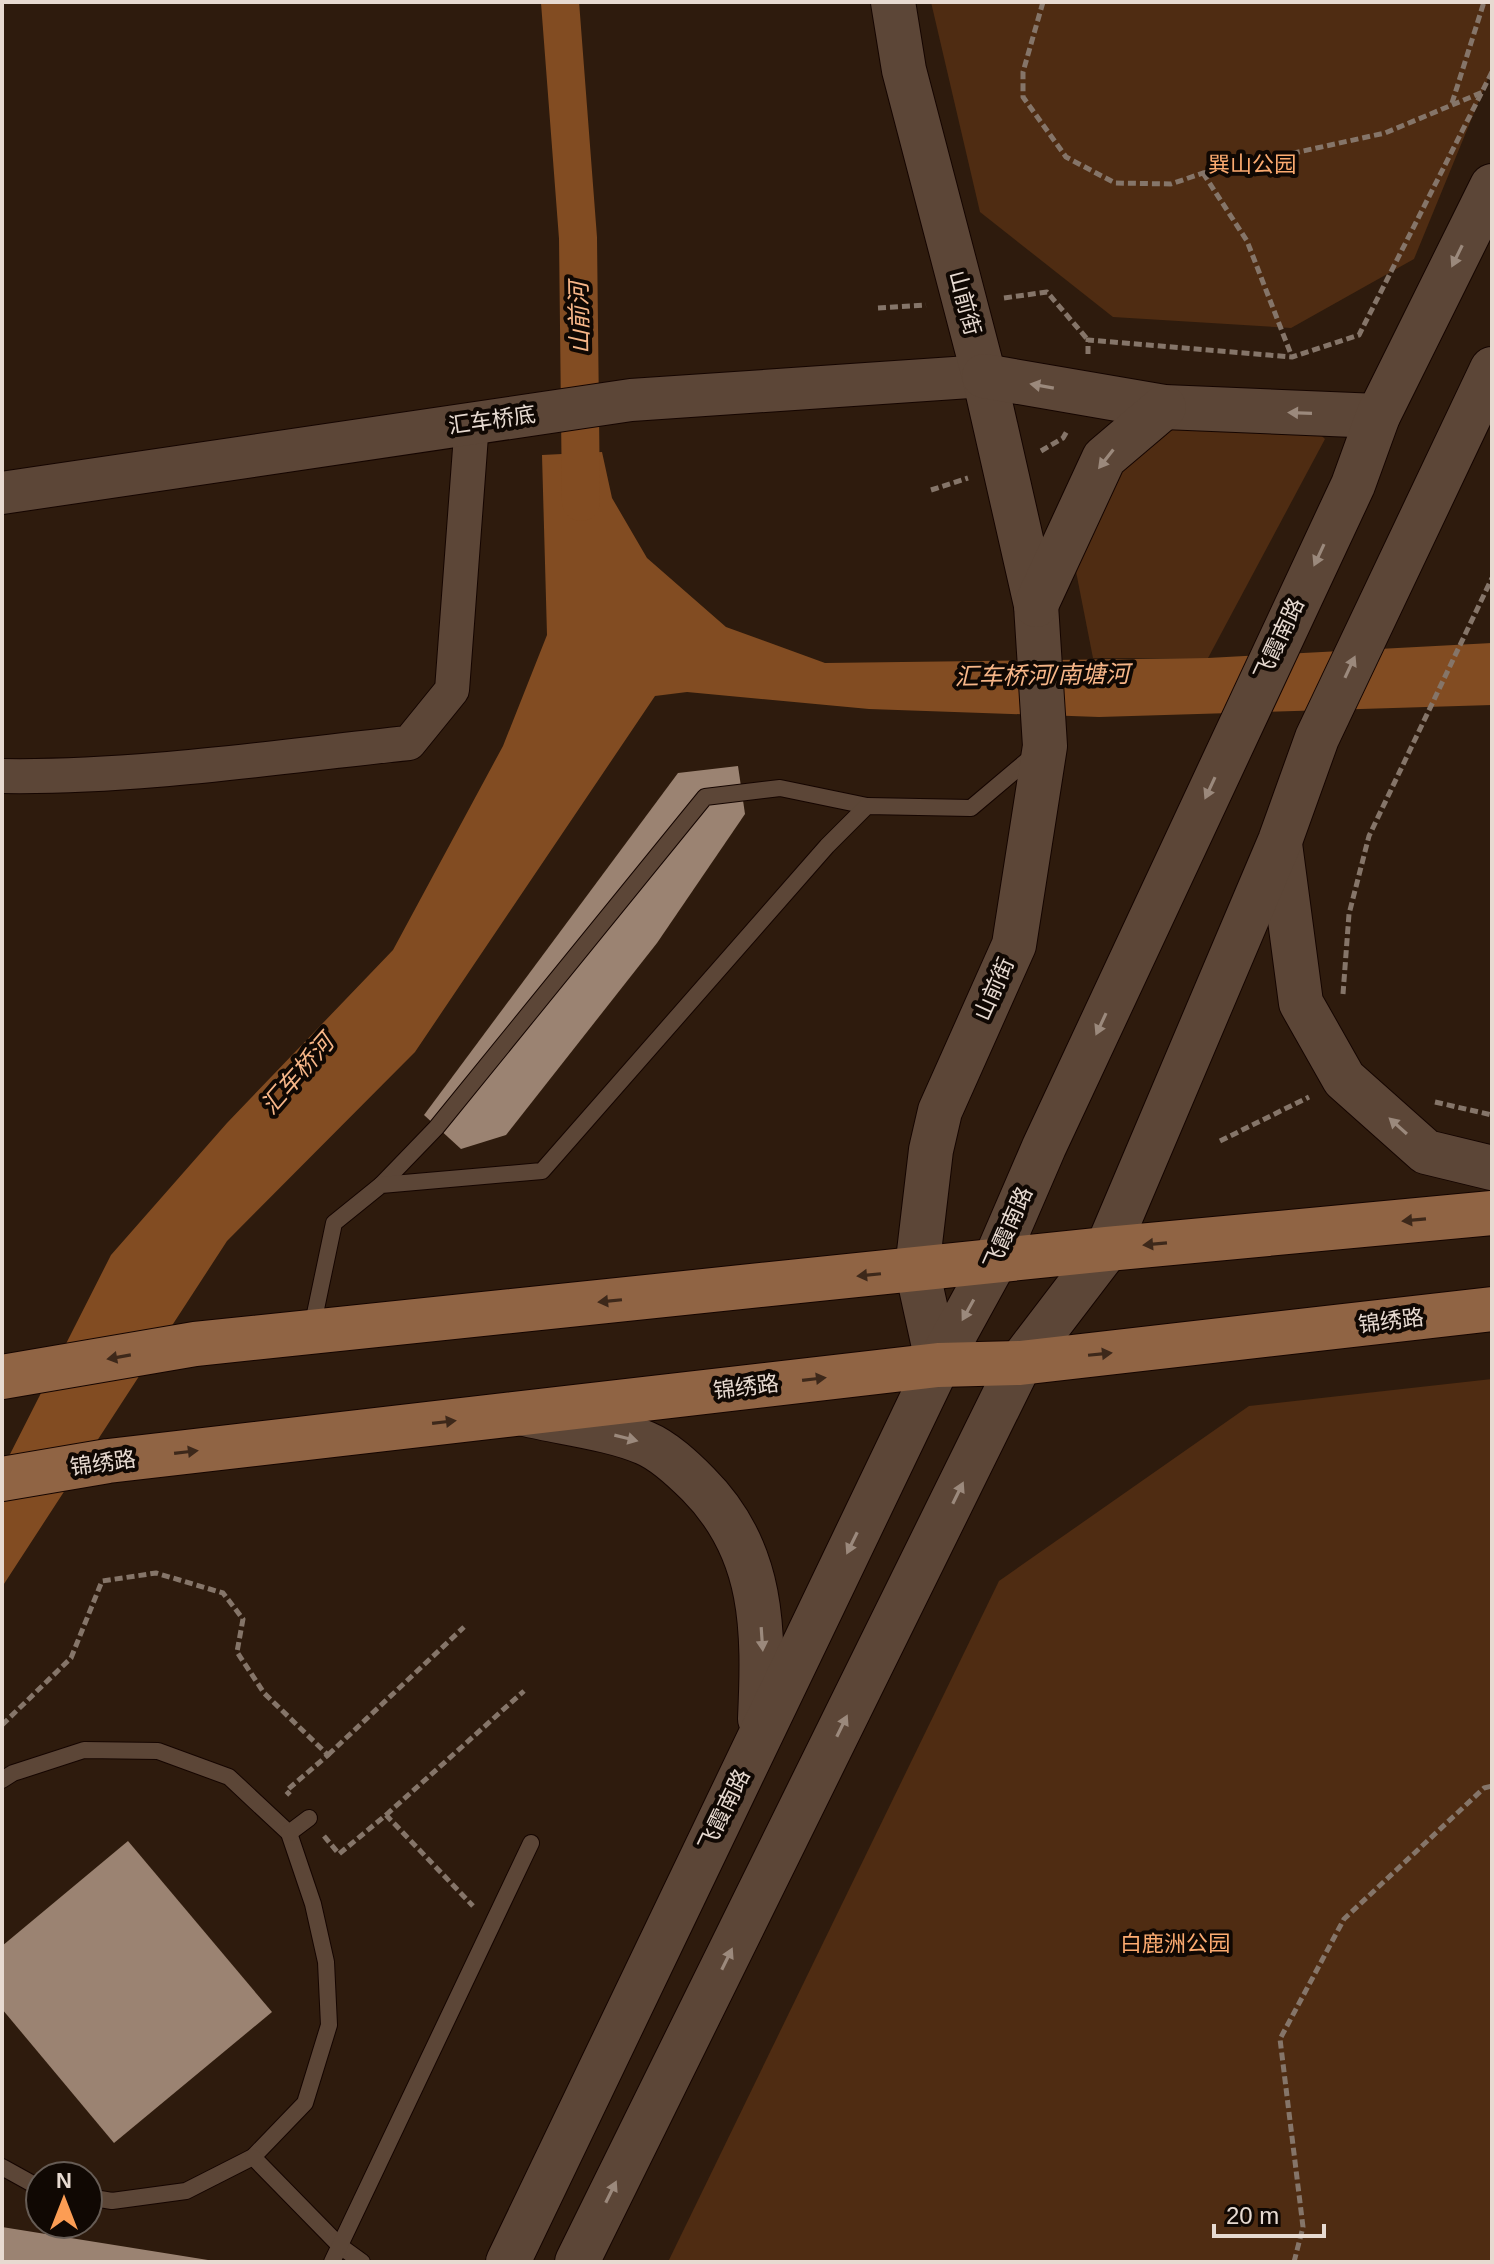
<svg xmlns="http://www.w3.org/2000/svg" width="1494" height="2264" font-family="Arial,'Noto Sans SC',sans-serif">
<style>
.green{fill:#4f2c12}
.water{fill:#824c22}
.lines{fill:none;stroke-linecap:round;stroke-linejoin:round}
.canal{stroke:#824c22;stroke-width:38}
.building{fill:#9b8372}
.service-casing{stroke:#150500;stroke-width:18}
.minor-casing{stroke:#150500;stroke-width:36}
.tertiary-casing{stroke:#150500;stroke-width:44}
.secondary-casing{stroke:#150500;stroke-width:46}
.primary-casing{stroke:#150500;stroke-width:46}
.path{stroke:#857569;stroke-width:5;stroke-dasharray:8 4;stroke-linecap:butt}
.service{stroke:#5c4637;stroke-width:16}
.minor{stroke:#5c4637;stroke-width:34}
.tertiary{stroke:#5c4637;stroke-width:42}
.secondary{stroke:#5c4637;stroke-width:44}
.primary{stroke:#906444;stroke-width:44}
.oneway{fill:#9b897c}
.oneway2{fill:#3d281a}
.labels{text-anchor:middle;dominant-baseline:central;stroke-width:8;stroke-linejoin:round;paint-order:stroke}
.park-label{font-size:22px;fill:#fcab70;stroke:#100803}
.street-label{font-size:22px;fill:#e7dad1;stroke:#100803}
.water-label{font-size:24px;font-style:italic;fill:#f7b688;stroke:#100803}
</style>
<rect width="100%" height="100%" fill="#2e1b0d"/>
<g class="green">
<polygon points="931,2 1492,2 1492,69 1414,259 1291,328 1113,317 980,212"/>
<polygon points="1153,426 1312,427 1325,439 1208,658 1093,658 1071,546"/>
<polygon points="1492,1379 1492,2262 668,2262 999,1581 1249,1406"/>
</g>
<polygon class="water" points="602,452 612,498 647,558 726,627 825,663 1208,658 1492,643 1492,705 1099,717 869,709 687,692 655,696 415,1052 227,1241 2,1587 2,1470 111,1255 227,1123 393,950 503,746 547,635 542,455"/>
<g class="lines">
<polyline class="canal" points="560,2 578,238 581,502"/>
</g>
<g class="building">
<polygon points="738,766 745,814 657,943 506,1135 461,1149 424,1115 678,773"/>
<polygon points="128,1841 272,2012 114,2143 2,2009 2,1946"/>
<polygon points="2,2227 208,2260 208,2262 2,2262"/>
</g>
<g class="lines">
<g class="service-casing">
<g id="service">
<polyline points="381,1185 436,1128 705,797 780,788 867,806"/>
<polyline points="312,1328 334,1223 381,1185 542,1171 827,846 867,806 971,808 1035,754"/>
<polyline points="2,1780 13,1773 84,1750 158,1751 229,1777 289,1833 313,1904 326,1962 329,2025 305,2103 253,2157 186,2191 112,2201 88,2197"/>
<polyline points="289,1833 309,1818"/>
<polyline points="253,2157 340,2246 362,2262"/>
<polyline points="2,2167 40,2188"/>
<polyline points="332,2262 531,1843"/>
</g>
</g>
<g class="minor-casing">
<path id="minor" d="M2,776C138,778 274,757 409,743L452,690L472,422"/>
</g>
<g class="tertiary-casing">
<polyline id="tertiary" points="2,493 631,400 984,376"/>
</g>
<g class="secondary-casing">
<g id="secondary">
<polyline points="893,2 904,70 984,376 1036,605 1045,746 1014,945 940,1111 931,1150 917,1269 938,1365"/>
<polyline points="984,376 1164,407 1378,416"/>
<polyline points="1036,605 1104,458 1164,407"/>
<polyline points="1280,844 1301,1003 1344,1079 1426,1152 1492,1168"/>
<path d="M525,1414C562,1423 610,1428 645,1443C664,1451 683,1469 698,1484C765,1551 764,1631 760,1719"/>
<polyline points="508,2262 938,1365 994,1263 1044,1147 1353,485 1378,416 1492,186"/>
<polyline points="577,2262 1020,1363 1107,1249 1280,841 1317,738 1492,369"/>
</g>
</g>
<g class="primary-casing">
<g id="primary">
<polyline points="2,1377 195,1344 1107,1249 1492,1213"/>
<polyline points="2,1479 108,1461 938,1365 1020,1363 1492,1309"/>
</g>
</g>
<g class="path">
<polyline points="1043,2 1023,72 1023,97 1066,157 1115,183 1171,184 1203,173 1385,133 1483,92"/>
<polyline points="1452,103 1484,2"/>
<polyline points="1203,173 1247,241 1292,357"/>
<polyline points="1004,298 1047,292 1088,340"/>
<polyline points="878,308 926,305"/>
<polyline points="1088,354 1088,340 1292,357 1359,335 1492,72"/>
<polyline points="1041,451 1063,438 1067,431"/>
<polyline points="931,490 968,478"/>
<polyline points="1343,994 1349,914 1369,836 1492,578"/>
<polyline points="1435,1102 1492,1115"/>
<polyline points="1220,1141 1309,1097"/>
<polyline points="2,1725 71,1658 102,1581 156,1573 223,1593 243,1619 237,1652 264,1693 328,1755 286,1791 290,1795"/>
<polyline points="328,1755 464,1627"/>
<polyline points="386,1815 524,1691"/>
<polyline points="324,1836 339,1854 386,1815 473,1906"/>
<polyline points="1294,2262 1303,2227 1280,2039 1344,1919 1484,1788 1492,1786"/>
</g>
<use href="#service" class="service"/>
<use href="#minor" class="minor"/>
<use href="#tertiary" class="tertiary"/>
<use href="#secondary" class="secondary"/>
<use href="#primary" class="primary"/>
</g>
<defs><path id="oneway-solid" d="M-6-.8H1V-3.2L6.5 0L1 3.2V.8H-6Z" transform="scale(2)"/></defs>
<g class="oneway">
<use href="#oneway-solid" transform="translate(1457 256) rotate(116)"/>
<use href="#oneway-solid" transform="translate(1042 386) rotate(-170)"/>
<use href="#oneway-solid" transform="translate(1300 413) rotate(-178)"/>
<use href="#oneway-solid" transform="translate(1106 459) rotate(128)"/>
<use href="#oneway-solid" transform="translate(1319 555) rotate(115)"/>
<use href="#oneway-solid" transform="translate(1350 667) rotate(-65)"/>
<use href="#oneway-solid" transform="translate(1210 788) rotate(115)"/>
<use href="#oneway-solid" transform="translate(1101 1024) rotate(115)"/>
<use href="#oneway-solid" transform="translate(1398 1126) rotate(-138)"/>
<use href="#oneway-solid" transform="translate(968 1310) rotate(119)"/>
<use href="#oneway-solid" transform="translate(626 1438) rotate(14)"/>
<use href="#oneway-solid" transform="translate(958 1493) rotate(-64)"/>
<use href="#oneway-solid" transform="translate(852 1543) rotate(116)"/>
<use href="#oneway-solid" transform="translate(762 1639) rotate(86)"/>
<use href="#oneway-solid" transform="translate(842 1726) rotate(-64)"/>
<use href="#oneway-solid" transform="translate(727 1959) rotate(-64)"/>
<use href="#oneway-solid" transform="translate(611 2192) rotate(-64)"/>
</g>
<g class="oneway2">
<use href="#oneway-solid" transform="translate(1414 1220) rotate(175)"/>
<use href="#oneway-solid" transform="translate(1155 1244) rotate(175)"/>
<use href="#oneway-solid" transform="translate(869 1275) rotate(174)"/>
<use href="#oneway-solid" transform="translate(610 1301) rotate(174)"/>
<use href="#oneway-solid" transform="translate(1100 1354) rotate(-6)"/>
<use href="#oneway-solid" transform="translate(119 1357) rotate(170)"/>
<use href="#oneway-solid" transform="translate(814 1379) rotate(-7)"/>
<use href="#oneway-solid" transform="translate(444 1422) rotate(-7)"/>
<use href="#oneway-solid" transform="translate(186 1452) rotate(-7)"/>
</g>
<g class="labels">
<g class="park-label">
<text x="1252" y="164">巽山公园</text>
<text x="1175" y="1943">白鹿洲公园</text>
</g>
<g class="street-label">
<text transform="translate(965 303) rotate(75)">山前街</text>
<text transform="translate(492 420) rotate(-8)">汇车桥底</text>
<text transform="translate(1279 639) rotate(-65)">飞霞南路</text>
<text transform="translate(994 989) rotate(-66)">山前街</text>
<text transform="translate(1008 1228) rotate(-66)">飞霞南路</text>
<text transform="translate(1391 1321) rotate(-7)">锦绣路</text>
<text transform="translate(746 1387) rotate(-7)">锦绣路</text>
<text transform="translate(103 1463) rotate(-8)">锦绣路</text>
<text transform="translate(724 1810) rotate(-64)">飞霞南路</text>
</g>
<g class="water-label">
<text transform="translate(579 318) rotate(-91)">山前河</text>
<text transform="translate(1042 675) rotate(-1)">汇车桥河/南塘河</text>
<text transform="translate(297 1074) rotate(-49)">汇车桥河</text>
</g>
</g>
<rect width="1494" height="2264" fill="none" stroke="#e7dad1" stroke-width="8"/>
<g transform="translate(64 2200)"><circle r="38" fill="#100803" stroke="#665c55" stroke-width="2"/>
<path d="M0-6L14 30L0 20L-14 30Z" fill="#fc9d54"/>
<text y="-12" font-size="22" font-weight="bold" text-anchor="middle" fill="#e7dad1">N</text>
</g>
<path d="M1214 2224v12h110v-12" fill="none" stroke="#e7dad1" stroke-width="4"/>
<text x="1226" y="2224" font-size="24" fill="#e7dad1" stroke="#100803" stroke-width="6" paint-order="stroke">20 m</text>
</svg>
